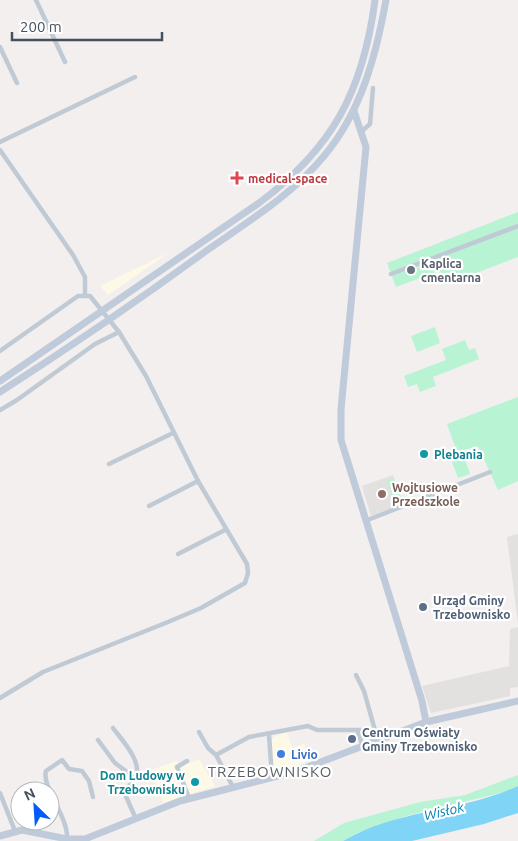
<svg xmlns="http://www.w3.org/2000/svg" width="518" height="841" font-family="Ubuntu,sans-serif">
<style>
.commercial{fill:#fef9e6}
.education{fill:#e3e0e0}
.green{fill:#b8f4d3}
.water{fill:#80d5f6}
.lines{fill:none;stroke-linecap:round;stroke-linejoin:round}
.street{stroke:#c0cad5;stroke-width:4.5}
.secondary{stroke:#bfcada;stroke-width:7}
.health-dot{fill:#e0444e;stroke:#fff;stroke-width:2}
.worship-dot{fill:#6b7280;stroke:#fff;stroke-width:2}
.culture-dot{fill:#0f9aa8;stroke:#fff;stroke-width:2}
.education-dot{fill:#8d6e63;stroke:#fff;stroke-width:2}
.service-dot{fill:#5c6f8a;stroke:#fff;stroke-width:2}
.shop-dot{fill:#3f7fe0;stroke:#fff;stroke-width:2}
.labels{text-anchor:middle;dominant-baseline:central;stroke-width:4.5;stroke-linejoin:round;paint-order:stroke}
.health-label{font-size:12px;font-weight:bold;fill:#be3a42;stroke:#fff;text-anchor:start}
.worship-label{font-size:12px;font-weight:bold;fill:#5b616d;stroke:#fff;text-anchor:start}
.culture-label{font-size:12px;font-weight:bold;fill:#0d838f;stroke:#fff;text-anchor:start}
.education-label{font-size:12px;font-weight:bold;fill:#785e54;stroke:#fff;text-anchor:start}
.service-label{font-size:12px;font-weight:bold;fill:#4e5e75;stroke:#fff;text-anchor:start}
.shop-label{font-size:12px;font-weight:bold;fill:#366cbe;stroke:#fff;text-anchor:start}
.water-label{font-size:14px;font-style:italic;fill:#017dae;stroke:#fff}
.quarter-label{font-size:15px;letter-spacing:1px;fill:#5a5e65;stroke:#fff}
</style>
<rect width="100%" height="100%" fill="#f2efee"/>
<g class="commercial">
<polygon points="170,252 108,295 100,286"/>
<polygon points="287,732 292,748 304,744 310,761 249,779 247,771 272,765 271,741 274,737"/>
<polygon points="199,759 215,786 163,803 151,770 177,761 180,767"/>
</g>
<g class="education">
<polygon points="393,475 402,501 398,506 371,516 362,486"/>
<polygon points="518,534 518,624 507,537"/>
<polygon points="518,627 518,687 510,688 510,696 431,713 422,686 509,666 510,629"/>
</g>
<g class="green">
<polygon points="518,212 518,257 445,285 439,271 396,287 387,263"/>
<polygon points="435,327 440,343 417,352 411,336"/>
<polygon points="465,340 469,350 475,348 479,359 433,377 436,386 420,392 417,384 408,387 404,376 446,360 442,349"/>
<polygon points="518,397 518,481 498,490 478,446 457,452 447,424"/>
<polygon points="464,457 470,474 458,478 452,462"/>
<polygon points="394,478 402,501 395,507 387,480"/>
<polygon points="518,775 518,786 505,792 406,816 357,833 343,841 314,841 344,823 420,802 465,795"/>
</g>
<path class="water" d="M518,786V813L484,824L412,841H343C397,809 462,812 518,786Z"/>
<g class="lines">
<g class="street">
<polyline points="36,0 65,62"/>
<polyline points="0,47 17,83"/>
<polyline points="362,131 370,124 373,88"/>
<polyline points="0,142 135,77"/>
<polyline points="0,150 73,255 85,277 85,294"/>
<polyline points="391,274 518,226"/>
<polyline points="0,351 78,296 90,296 119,332 146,376 198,481 247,564 248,573 245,583 201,608 168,622 43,672 0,698"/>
<polyline points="0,410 17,400 95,344 119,332"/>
<polyline points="109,464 173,433"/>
<polyline points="149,506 198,481"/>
<polyline points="365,521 490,472"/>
<polyline points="178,554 225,530"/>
<polyline points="356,675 364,691 378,741"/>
<path d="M113,728C122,740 144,763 135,779C132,784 127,787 124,792L136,819"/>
<polyline points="199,732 208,748 216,755"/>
<polyline points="358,732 363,747"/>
<polyline points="269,735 272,777"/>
<polyline points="98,740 115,763 135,778"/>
<polyline points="187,761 177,767 189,798"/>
<polyline points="233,787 216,755 249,737 308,726 317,730 375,730"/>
<polyline points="0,793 15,831"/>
<path d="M67,839C69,818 41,786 46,771L62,760L69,769L82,771L89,781L93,797"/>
</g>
<g class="secondary">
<polyline points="354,111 366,147 341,409 341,440 422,701 426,722"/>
<path d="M0,381L259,203C333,148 363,91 375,0"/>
<path d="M0,392C70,347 139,300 206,251C247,222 292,195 324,156C361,112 376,56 386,0"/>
<polyline points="0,836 22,830 67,839 85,839 180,801 297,771 426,722 518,701"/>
</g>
</g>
<path class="health-dot" d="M234.5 170.5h5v5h5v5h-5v5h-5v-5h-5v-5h5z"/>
<circle class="worship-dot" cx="411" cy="270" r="5"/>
<g class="culture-dot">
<circle cx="424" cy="454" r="5"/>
<circle cx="195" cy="782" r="5"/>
</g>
<circle class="education-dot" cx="382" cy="494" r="5"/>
<g class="service-dot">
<circle cx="423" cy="607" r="5"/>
<circle cx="352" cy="739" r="5"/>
</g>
<circle class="shop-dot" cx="281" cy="754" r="5"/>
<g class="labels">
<g class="health-label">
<text x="248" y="178">medical-space</text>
</g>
<g class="worship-label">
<text x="421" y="263">Kaplica<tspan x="421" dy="14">cmentarna</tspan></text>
</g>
<g class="culture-label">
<text x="434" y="454">Plebania</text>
<text x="185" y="775" text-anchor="end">Dom Ludowy w<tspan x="185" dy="14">Trzebownisku</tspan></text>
</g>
<g class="education-label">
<text x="392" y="487">Wojtusiowe<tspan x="392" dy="14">Przedszkole</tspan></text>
</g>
<g class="service-label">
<text x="433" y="600">Urząd Gminy<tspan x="433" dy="14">Trzebownisko</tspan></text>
<text x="362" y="732">Centrum Oświaty<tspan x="362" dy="14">Gminy Trzebownisko</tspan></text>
</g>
<g class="shop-label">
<text x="291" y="754">Livio</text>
</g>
<g class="water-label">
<text transform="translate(444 811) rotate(-13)">Wisłok</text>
</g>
<g class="quarter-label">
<text x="270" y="771">TRZEBOWNISKO</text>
</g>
</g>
<g transform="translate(35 806) rotate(335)"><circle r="24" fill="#ffffff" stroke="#b4b9bf"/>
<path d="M0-4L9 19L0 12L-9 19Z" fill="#045cf6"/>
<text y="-8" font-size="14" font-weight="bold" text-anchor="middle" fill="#44505e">N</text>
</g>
<path d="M12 32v8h150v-8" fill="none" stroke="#44505e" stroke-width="2.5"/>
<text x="20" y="32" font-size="15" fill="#44505e" stroke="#ffffff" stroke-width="4" paint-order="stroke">200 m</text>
</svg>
